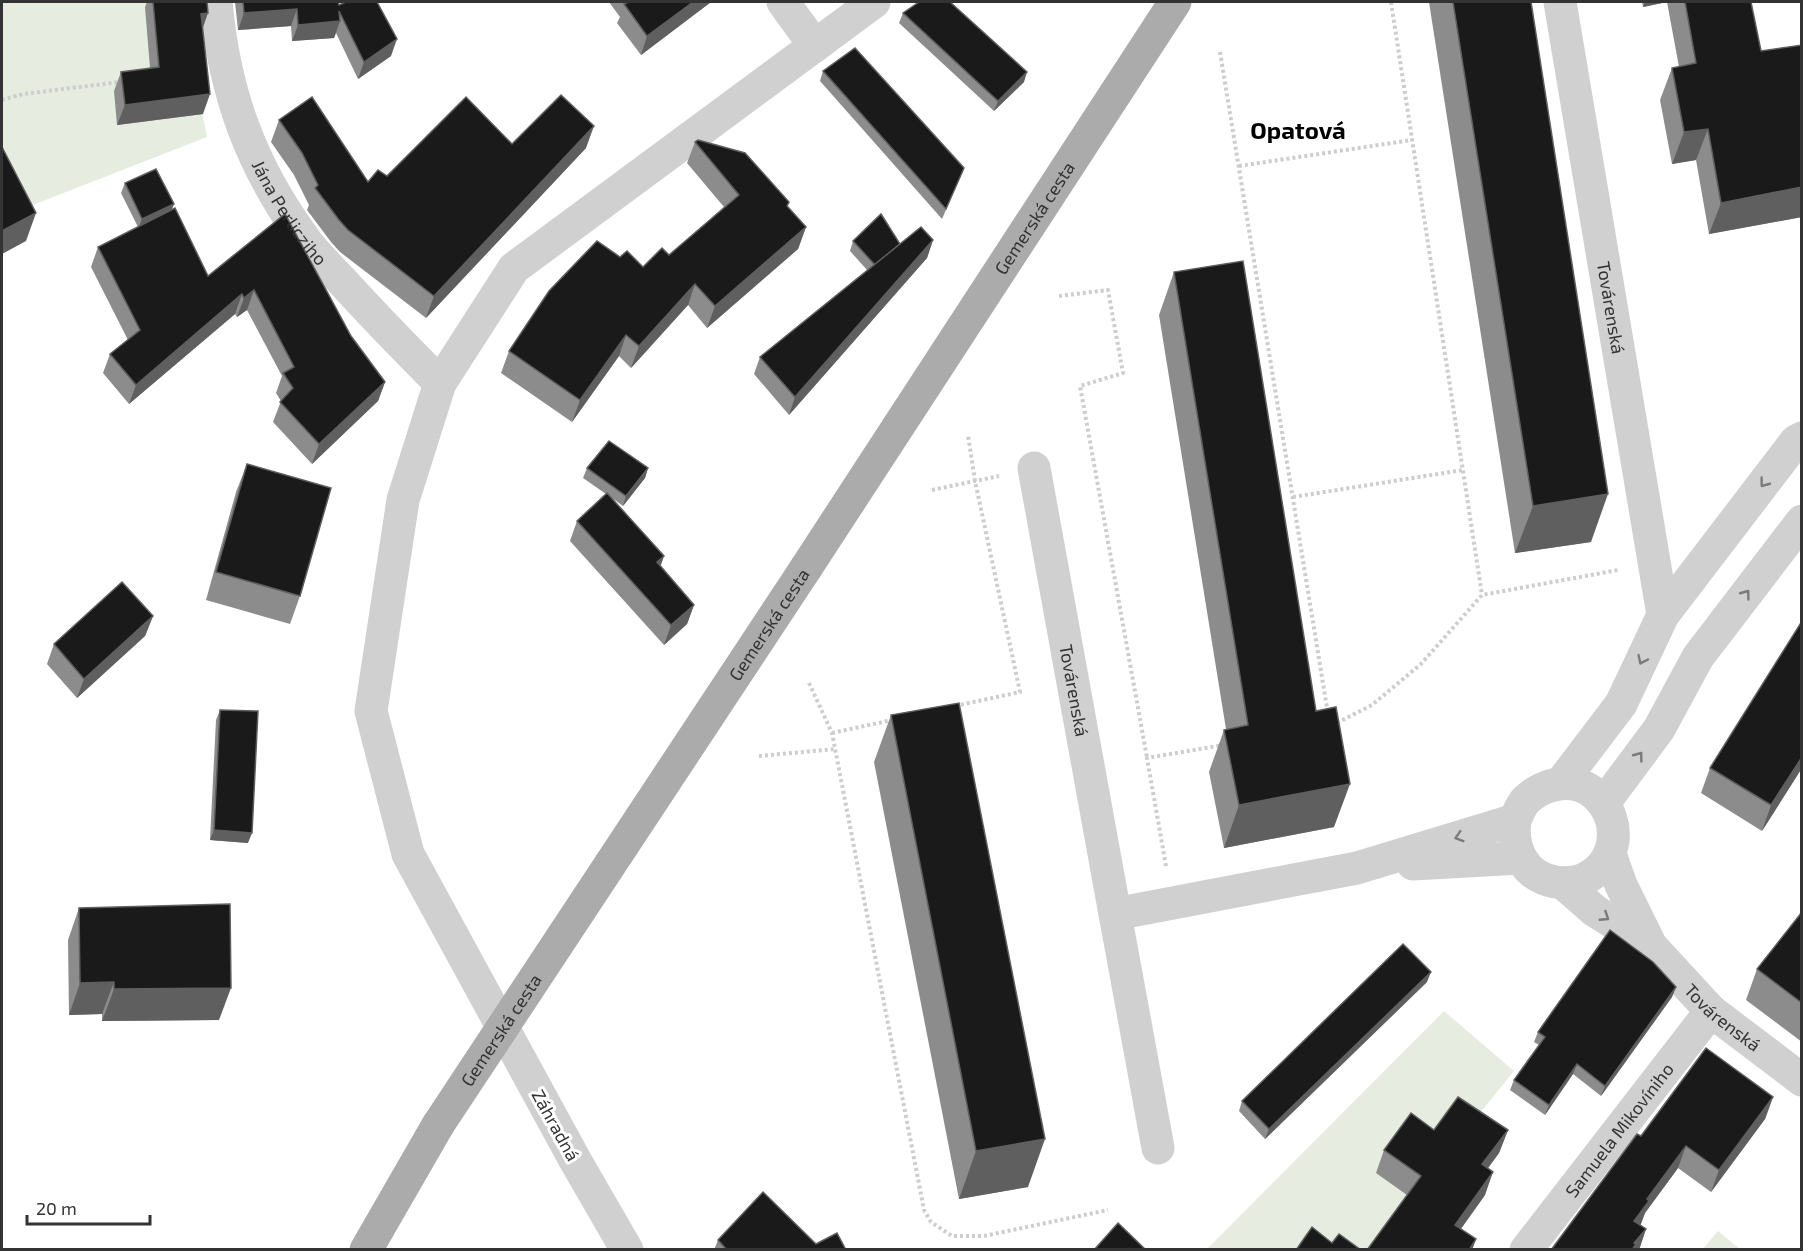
<svg xmlns="http://www.w3.org/2000/svg" width="1803" height="1251" font-family="'Exo 2',sans-serif">
<style>
.green{fill:#e6ecdf}
.lines{fill:none;stroke-linecap:round;stroke-linejoin:round}
.path{stroke:#cdcdcd;stroke-width:4;stroke-dasharray:3 3;stroke-linecap:butt}
.minor{stroke:#d0d0d0;stroke-width:33}
.major{stroke:#ababab;stroke-width:33}
.major-bridge{stroke:#ababab;stroke-width:33}
.wall{fill:#8c8c8c}
.shaded-wall{fill:#5f5f5f}
.building{fill:#1a1a1a;stroke:#5f5f5f;stroke-width:1.5}
.oneway{stroke:#7a7a7a}
.labels{text-anchor:middle;dominant-baseline:central;stroke-width:6;stroke-linejoin:round;paint-order:stroke}
.street-label{font-size:18px;fill:#333;stroke:#fff}
.district-label{font-size:24px;font-weight:bold;fill:#000;stroke:#fff}
</style>
<rect width="100%" height="100%" fill="#fff"/>
<g class="green">
<polygon points="2,2 181,2 207,137 2,217"/>
<polygon points="1444,1011 1514,1071 1369,1249 1206,1250"/>
<polygon points="1718,1231 1740,1249 1703,1249"/>
</g>
<g class="lines">
<g class="path">
<polyline points="1391,2 1482,595"/>
<polyline points="1220,52 1328,714"/>
<polyline points="2,100 23,94 120,82"/>
<polyline points="1239,166 1412,140"/>
<polyline points="1059,296 1108,290 1123,373 1080,386 1147,758"/>
<polyline points="932,490 999,476"/>
<polyline points="1293,497 1463,470"/>
<polyline points="809,683 832,733 924,1210 931,1222 952,1236 984,1236 1108,1210"/>
<polyline points="955,706 1020,692 975,481 968,435"/>
<polyline points="1337,723 1372,705 1421,664 1482,595 1618,570"/>
<polyline points="832,733 892,720"/>
<polyline points="759,756 835,749"/>
<polyline points="1166,866 1147,758 1223,745"/>
</g>
<g class="minor">
<path id="s1" d="M216,2C224,91 250,164 303,237C314,253 329,267 342,281C374,316 407,350 440,383"/>
<polyline points="783,2 815,46"/>
<path id="s2" d="M1560,2L1663,615"/>
<path id="s3" d="M1034,468L1115,914L1357,868L1515,820C1518,814 1521,805 1526,800C1545,782 1577,776 1597,796C1623,822 1618,865 1582,880C1574,883 1563,883 1555,882C1524,876 1511,849 1515,820"/>
<polyline points="1561,783 1621,704 1663,615 1796,441 1802,438"/>
<polyline points="1604,803 1659,729 1698,657 1802,521"/>
<polyline points="1610,854 1621,885 1651,946"/>
<polyline points="1413,864 1520,858"/>
<path id="s4" d="M1563,883L1595,911L1651,946L1711,1011L1802,1080"/>
<polyline points="1115,914 1158,1148"/>
<polyline points="627,1250 575,1160 408,854 371,711 403,500 440,383 514,268 874,2"/>
<path id="s5" d="M1526,1250L1711,1011"/>
</g>
<g class="major">
<path id="s6" d="M806,568L1175,2"/>
<polyline points="366,1250 438,1125"/>
</g>
<path class="major-bridge" id="s7" d="M438,1125L806,568"/>
</g>
<g class="wall">
<polygon points="147,2 207,2 203,28 203,114 117,125 114,91 121,72 150,68 145,7"/>
<polygon points="235,2 338,2 339,5 391,56 358,79 336,33 334,38 292,41 291,26 238,30"/>
<polygon points="609,2 711,2 641,55 617,23 620,17"/>
<polygon points="1429,2 1531,2 1591,542 1515,553"/>
<polygon points="1642,2 1751,2 1761,51 1802,45 1802,217 1709,234 1696,160 1672,164 1660,100 1672,68 1679,67 1667,2 1643,7"/>
<polygon points="903,13 1024,82 994,111 899,23"/>
<polygon points="823,71 964,168 942,219 820,81"/>
<polygon points="279,120 368,182 387,176 512,144 586,148 426,318 340,252 331,242 307,210 309,205 294,175 271,142"/>
<polygon points="695,142 787,207 806,227 798,249 707,328 688,305 631,368 619,356 572,422 501,373 509,351 620,257 643,267 669,255 724,207 687,163"/>
<polygon points="125,183 174,204 171,210 208,276 285,214 351,336 385,382 378,401 312,464 273,422 281,401 276,393 282,376 247,310 237,317 235,314 129,404 103,373 110,354 128,340 91,267 98,247 138,227 121,193"/>
<polygon points="933,240 927,258 789,415 754,374 760,357 868,271 850,251 853,241 900,244"/>
<polygon points="1174,272 1334,827 1224,848 1209,772 1224,730 1226,729 1159,315"/>
<polygon points="247,464 300,596 290,624 206,600 236,492"/>
<polygon points="587,468 648,468 645,478 623,506 612,498 664,556 660,566 694,605 687,624 664,645 570,541 577,521 606,494 583,478"/>
<polygon points="153,616 145,636 77,698 47,664 54,644"/>
<polygon points="220,710 248,843 210,840 216,720"/>
<polygon points="891,715 1028,1187 959,1199 874,762"/>
<polygon points="1710,768 1802,768 1762,831 1701,793"/>
<polygon points="79,908 219,1020 102,1021 102,1014 69,1015 68,940"/>
<polygon points="1802,912 1802,1042 1746,1000 1757,969"/>
<polygon points="1427,982 1265,1139 1239,1111 1242,1101"/>
<polygon points="1676,987 1672,997 1601,1096 1573,1074 1545,1115 1510,1090 1514,1080 1539,1045 1534,1042 1538,1032"/>
<polygon points="1773,1097 1765,1119 1711,1192 1678,1168 1645,1213 1640,1225 1646,1229 1639,1250 1551,1250 1641,1136"/>
<polygon points="1434,1130 1508,1130 1499,1153 1488,1168 1485,1195 1461,1229 1476,1239 1472,1250 1367,1250 1407,1195 1376,1173 1384,1150"/>
<polygon points="718,1240 816,1244 846,1250 714,1250"/>
</g>
<g class="shaded-wall">
<polygon points="693,2 711,2 641,55 647,36"/>
<polygon points="1645,2 1667,2 1643,7"/>
<polygon points="297,9 291,26 238,30 244,13"/>
<polygon points="208,13 201,33 201,14"/>
<polygon points="340,21 334,38 292,41 298,25"/>
<polygon points="397,39 391,56 358,79 364,62"/>
<polygon points="1027,72 1024,82 994,111 998,101"/>
<polygon points="210,94 203,114 117,125 125,105"/>
<polygon points="594,126 586,148 426,318 434,296"/>
<polygon points="1708,129 1696,160 1672,164 1684,132"/>
<polygon points="1802,187 1802,217 1709,234 1721,203"/>
<polygon points="174,204 170,214 138,229 142,219"/>
<polygon points="36,213 26,241 2,254 2,231"/>
<polygon points="806,227 798,249 707,328 715,306"/>
<polygon points="933,240 927,258 789,415 795,397"/>
<polygon points="695,284 688,305 631,368 639,346"/>
<polygon points="254,290 247,310 237,317 244,298"/>
<polygon points="242,294 235,314 129,404 136,385"/>
<polygon points="626,335 619,356 572,422 580,400"/>
<polygon points="385,382 378,401 312,464 319,444"/>
<polygon points="648,468 645,478 623,506 626,496"/>
<polygon points="1608,494 1591,542 1515,553 1533,506"/>
<polygon points="664,556 657,576 657,562"/>
<polygon points="694,605 687,624 664,645 671,625"/>
<polygon points="153,616 145,636 77,698 84,679"/>
<polygon points="1802,757 1802,768 1762,831 1771,805"/>
<polygon points="1350,784 1334,827 1224,848 1239,805"/>
<polygon points="214,830 252,833 248,843 210,840"/>
<polygon points="1431,972 1427,982 1265,1139 1269,1129"/>
<polygon points="114,982 102,1014 69,1015 80,983"/>
<polygon points="1676,987 1672,997 1601,1096 1605,1086"/>
<polygon points="231,988 219,1020 102,1021 114,989"/>
<polygon points="1577,1064 1573,1074 1545,1115 1549,1105"/>
<polygon points="1773,1097 1765,1119 1711,1192 1719,1170"/>
<polygon points="1508,1130 1499,1153 1474,1187 1482,1164"/>
<polygon points="1045,1139 1028,1187 959,1199 976,1151"/>
<polygon points="1686,1146 1678,1168 1645,1213 1641,1224 1626,1244 1634,1221 1647,1199"/>
<polygon points="1493,1172 1485,1195 1447,1248 1455,1225"/>
<polygon points="1646,1229 1639,1250 1632,1250 1634,1243"/>
<polygon points="1476,1239 1472,1250 1469,1250"/>
</g>
<g class="building">
<polygon points="153,2 207,2 208,13 201,14 210,94 125,105 121,72 159,67"/>
<polygon points="243,2 338,2 339,5 346,2 377,2 397,39 364,62 339,11 340,21 298,25 297,9 244,13"/>
<polygon points="629,2 693,2 647,36 624,4"/>
<polygon points="919,2 950,2 1027,72 998,101 903,13"/>
<polygon points="1453,2 1531,2 1608,494 1533,506"/>
<polygon points="1685,2 1751,2 1761,51 1802,45 1802,187 1721,203 1708,129 1684,132 1672,68 1696,63"/>
<polygon points="855,48 964,168 946,209 823,71"/>
<polygon points="561,95 594,126 434,296 348,230 339,220 315,188 318,185 302,153 279,120 312,97 368,182 378,170 387,176 466,97 512,144"/>
<polygon points="698,140 745,153 789,202 787,206 806,227 715,306 695,284 639,346 626,335 580,400 509,351 549,291 597,241 620,257 627,251 643,267 662,248 669,255 739,195 695,142"/>
<polygon points="2,147 36,213 2,231"/>
<polygon points="156,169 174,204 142,219 125,183"/>
<polygon points="175,208 208,276 285,214 351,336 385,382 319,444 280,402 293,388 283,373 294,367 254,290 244,298 242,294 136,385 110,354 140,330 98,247"/>
<polygon points="881,214 900,244 875,265 853,241"/>
<polygon points="921,227 933,240 795,397 760,357"/>
<polygon points="1243,261 1316,711 1336,707 1350,784 1239,805 1224,730 1248,725 1174,272"/>
<polygon points="609,441 648,468 626,496 587,468"/>
<polygon points="247,464 331,488 300,596 216,572"/>
<polygon points="607,493 664,556 657,562 694,605 671,625 577,521"/>
<polygon points="122,582 153,616 84,679 54,644"/>
<polygon points="1802,621 1802,757 1771,805 1710,768"/>
<polygon points="959,703 1045,1139 976,1151 891,715"/>
<polygon points="220,710 258,711 252,833 214,830"/>
<polygon points="230,904 231,988 114,989 114,982 80,983 79,908"/>
<polygon points="1802,912 1802,1003 1757,969"/>
<polygon points="1610,930 1653,962 1676,987 1605,1086 1577,1064 1549,1105 1514,1080 1545,1037 1538,1032"/>
<polygon points="1403,944 1431,972 1269,1129 1242,1101"/>
<polygon points="1706,1048 1773,1097 1719,1170 1686,1146 1647,1199 1649,1201 1634,1221 1646,1229 1634,1243 1636,1244 1632,1250 1551,1250 1637,1134 1641,1136"/>
<polygon points="1458,1097 1508,1130 1482,1164 1493,1172 1455,1225 1476,1239 1469,1250 1367,1250 1421,1176 1384,1150 1411,1113 1434,1130"/>
<polygon points="763,1192 816,1244 837,1233 846,1250 727,1250 718,1240"/>
<polygon points="1118,1223 1146,1250 1094,1250"/>
<polygon points="1312,1227 1332,1243 1339,1234 1361,1250 1296,1250"/>
</g>
<defs><path id="oneway-chevron" d="M-2-3.5L2.5 0L-2 3.5" fill="none" stroke-width="1.6" stroke-linecap="round" stroke-linejoin="round" transform="scale(1.5)"/></defs>
<g class="oneway">
<use href="#oneway-chevron" transform="translate(1764 483) rotate(127)"/>
<use href="#oneway-chevron" transform="translate(1746 594) rotate(-53)"/>
<use href="#oneway-chevron" transform="translate(1642 660) rotate(115)"/>
<use href="#oneway-chevron" transform="translate(1639 756) rotate(-53)"/>
<use href="#oneway-chevron" transform="translate(1459 837) rotate(163)"/>
<use href="#oneway-chevron" transform="translate(1605 917) rotate(33)"/>
</g>
<g class="labels">
<g class="street-label">
<text stroke="none"><textPath href="#s1" startOffset="226">Jána Perlicziho</textPath></text>
<text stroke="none"><textPath href="#s6" startOffset="418">Gemerská cesta</textPath></text>
<text stroke="none"><textPath href="#s2" startOffset="310">Továrenská</textPath></text>
<text stroke="none"><textPath href="#s7" startOffset="600">Gemerská cesta</textPath></text>
<text stroke="none"><textPath href="#s3" startOffset="226">Továrenská</textPath></text>
<text stroke="none"><textPath href="#s4" startOffset="210">Továrenská</textPath></text>
<text stroke="none"><textPath href="#s7" startOffset="114">Gemerská cesta</textPath></text>
<text transform="translate(556 1125) rotate(61)">Záhradná</text>
<text stroke="none"><textPath href="#s5" startOffset="152">Samuela Mikovíniho</textPath></text>
</g>
<g class="district-label">
<text x="1298" y="129">Opatová</text>
</g>
</g>
<rect width="1803" height="1251" fill="none" stroke="#333333" stroke-width="6"/>
<path d="M27 1215v9h123v-9" fill="none" stroke="#333333" stroke-width="3"/>
<text x="36" y="1215" font-size="18" fill="#333333" stroke="#ffffff" stroke-width="4.5" paint-order="stroke">20 m</text>
</svg>
